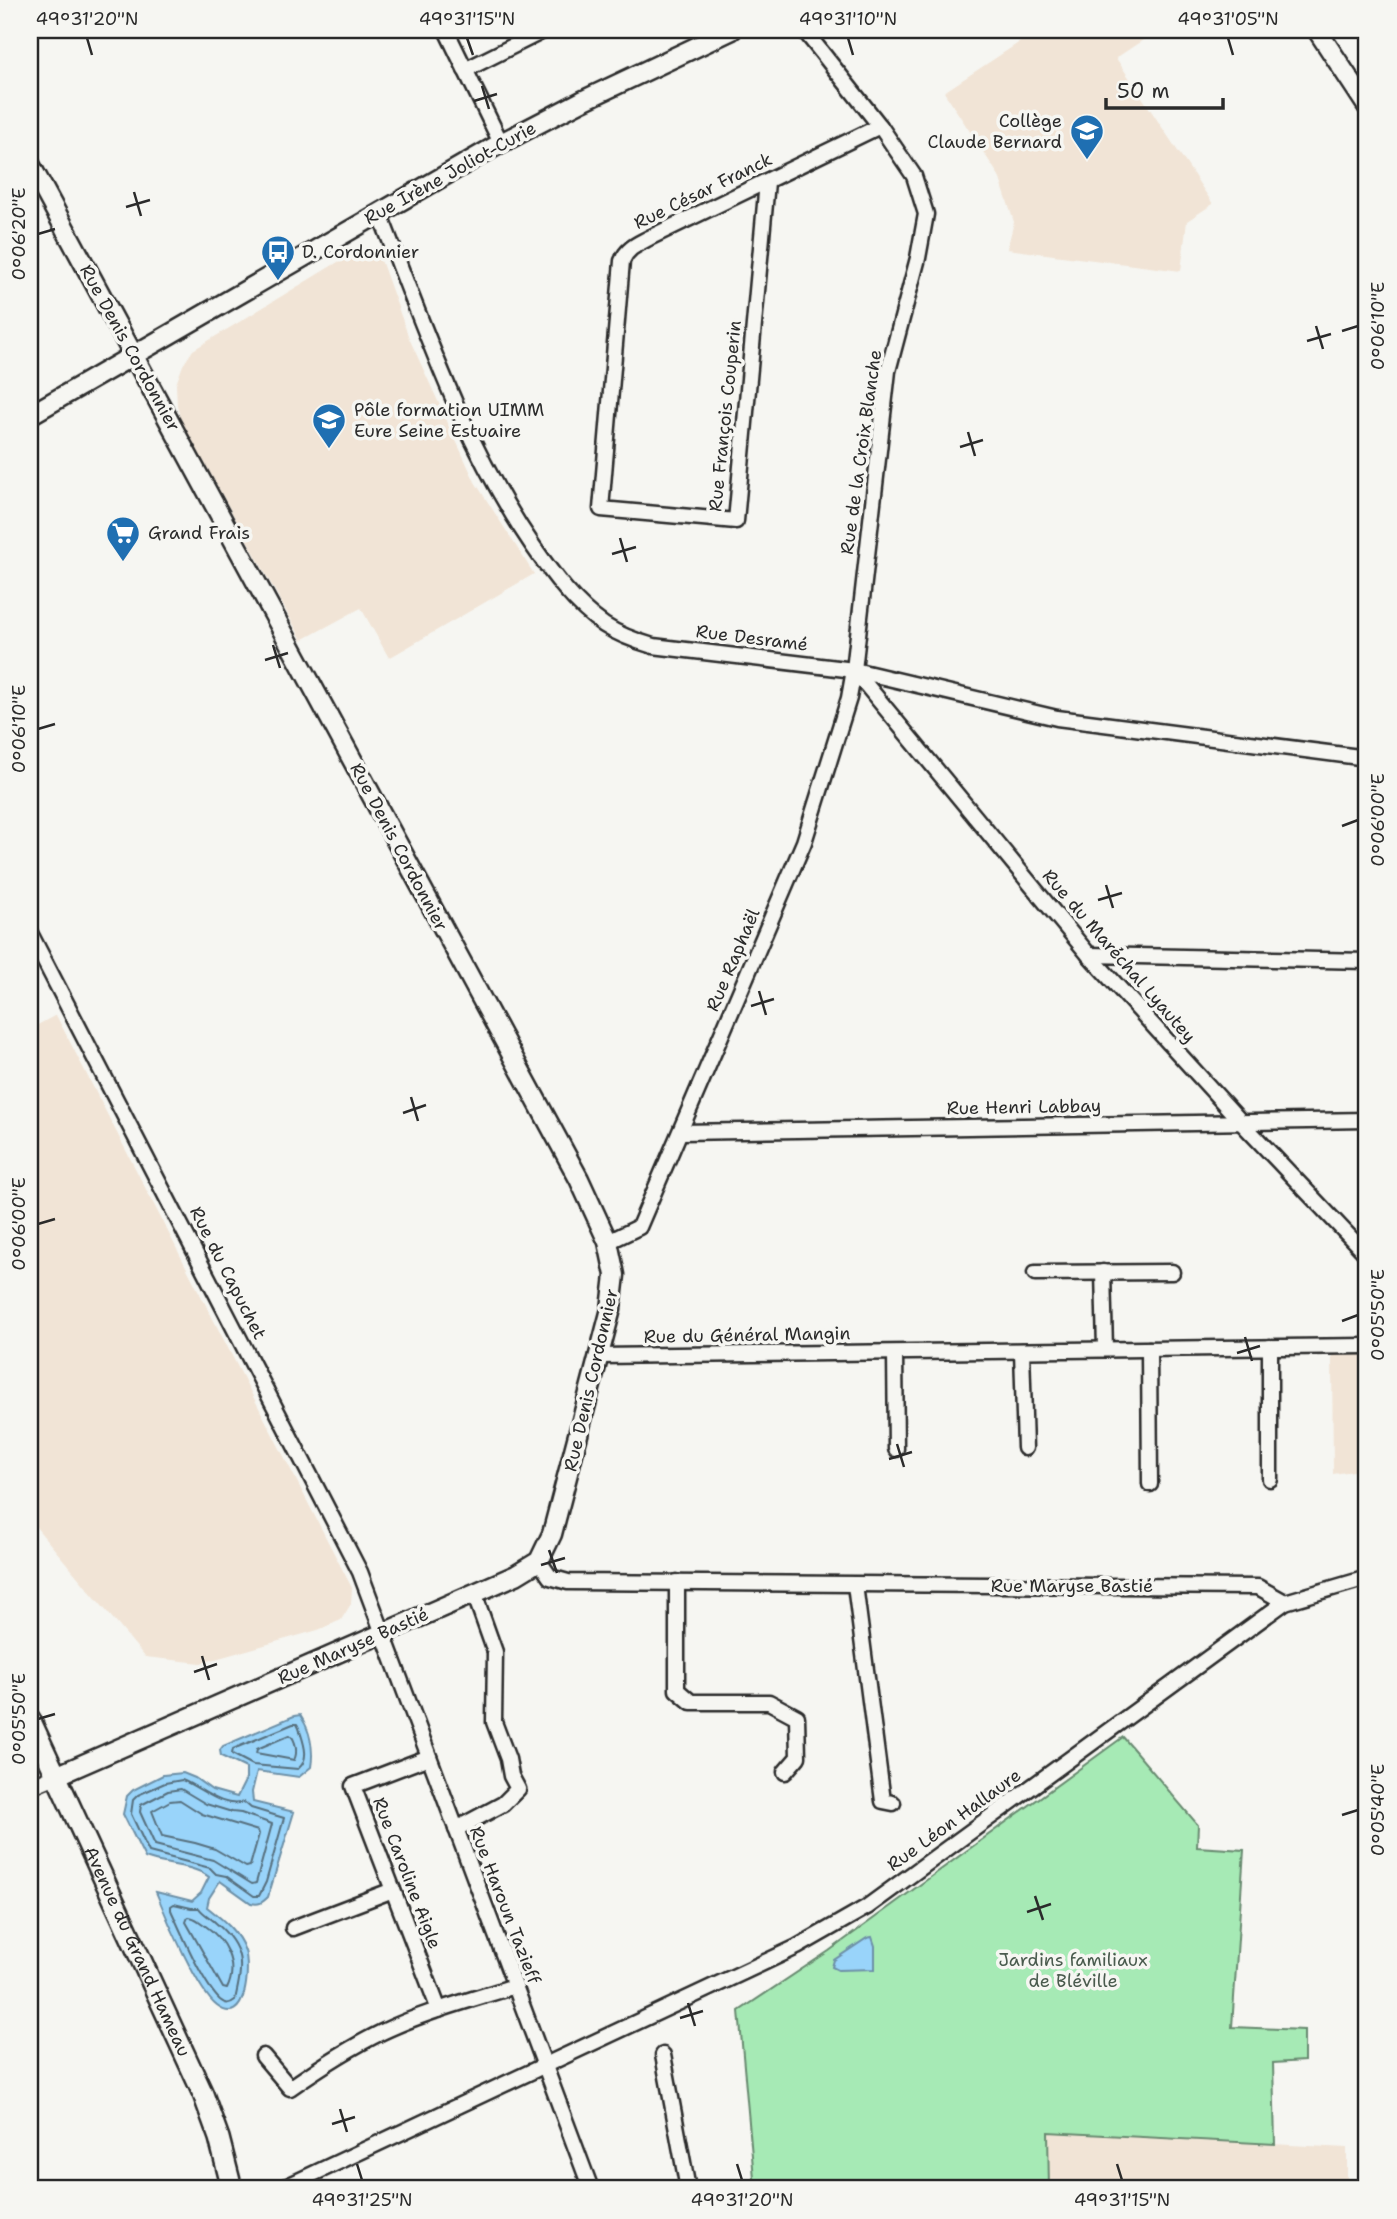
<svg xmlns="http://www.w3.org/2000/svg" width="1397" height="2219" font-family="'Shantell Sans',sans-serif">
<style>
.built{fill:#f1e4d6}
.green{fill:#a6eab5;stroke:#688a70;stroke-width:2}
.water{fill:#99d4fa;stroke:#6d90a7;stroke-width:2}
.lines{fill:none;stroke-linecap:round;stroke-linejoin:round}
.shore{stroke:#576f7e;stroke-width:2}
.minor-casing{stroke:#2b2b2b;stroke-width:19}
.tertiary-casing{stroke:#2b2b2b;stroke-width:23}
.secondary-casing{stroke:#2b2b2b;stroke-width:24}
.minor{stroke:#f6f6f2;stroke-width:14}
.tertiary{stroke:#f6f6f2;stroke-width:18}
.secondary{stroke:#f6f6f2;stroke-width:19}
.ticks{fill:none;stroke:#2b2b2b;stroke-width:2.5}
.labels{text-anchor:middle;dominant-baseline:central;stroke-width:7;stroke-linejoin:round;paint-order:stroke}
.poi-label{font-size:18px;fill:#2b2b2b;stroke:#f6f6f2;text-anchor:start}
.street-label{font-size:18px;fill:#2b2b2b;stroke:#f6f6f2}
.park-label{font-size:18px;fill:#4a5b4e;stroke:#f6f6f2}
.neatline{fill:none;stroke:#2b2b2b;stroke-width:2.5}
.ticks-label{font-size:18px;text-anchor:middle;fill:#2b2b2b}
</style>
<rect width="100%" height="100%" fill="#f6f6f2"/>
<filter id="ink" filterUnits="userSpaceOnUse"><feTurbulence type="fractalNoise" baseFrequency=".0143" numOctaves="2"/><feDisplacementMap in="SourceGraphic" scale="14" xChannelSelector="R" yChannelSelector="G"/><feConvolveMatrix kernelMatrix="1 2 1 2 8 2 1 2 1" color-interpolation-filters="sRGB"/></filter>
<g filter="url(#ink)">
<g class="built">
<polygon points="1038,30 1158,30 1116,58 1213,204 1187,221 1181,271 1007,249 1014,222 999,176 944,92"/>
<polygon points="361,248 378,252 409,338 475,482 534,574 389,658 361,608 302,640 180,418 177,405 176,384 183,365 193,350"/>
<polygon points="56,1015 352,1588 351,1604 341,1620 318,1630 201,1663 145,1657 30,1520 30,1029"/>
<polygon points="1367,1354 1367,1469 1333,1474 1332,1355"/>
<polygon points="1048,2132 1347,2148 1347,2189 1049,2189"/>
</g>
<polygon class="green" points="1123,1737 1198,1825 1197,1847 1244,1850 1232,2027 1304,2030 1304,2061 1273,2063 1275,2144 1048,2132 1049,2189 755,2189 739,2011 829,1951"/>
<g class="water">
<path d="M300,1715C310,1730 314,1749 311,1767L299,1777L257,1771L252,1792L253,1802L294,1812L268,1897C262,1903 259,1905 251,1903L220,1881L209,1898L207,1907C222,1919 238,1931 245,1951C250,1967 247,2029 217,2006C198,1992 166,1917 156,1892L192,1901L201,1893L209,1877C193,1864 165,1866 145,1858L123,1814L127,1796L133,1790L163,1775L183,1773L195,1778L212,1790L237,1797L246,1779V1768L221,1756L220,1750L223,1746L294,1716Z"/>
<polygon points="872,1937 875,1946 875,1969 838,1970 832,1967 834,1960 867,1938"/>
</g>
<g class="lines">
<g class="shore">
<path d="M293,1724H297L299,1728C303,1742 311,1758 298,1769L253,1765L232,1754L233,1749Z"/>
<path d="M290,1735C296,1740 298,1753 294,1760L256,1753L257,1749Z"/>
<path d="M182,1780C202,1788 222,1809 244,1802L251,1808L284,1818L266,1882L259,1896H254L226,1876L216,1874L210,1868L149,1852L131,1814L133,1800L138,1795L165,1783Z"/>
<polygon points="181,1789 206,1804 232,1812 241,1813 272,1824 256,1883 252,1884 213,1860 155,1845 140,1812 141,1805 168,1791"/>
<polygon points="180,1800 202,1814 258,1831 259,1834 250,1866 246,1867 215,1849 195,1843 162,1836 152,1811 170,1801"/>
<path d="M174,1904L191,1908H199C203,1914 210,1917 216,1923C245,1948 243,1965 235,2000C230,2004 226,2005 220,2000C203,1984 181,1932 171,1910V1906Z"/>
<path d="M188,1917C195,1917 197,1920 203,1924C225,1939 239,1964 227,1989L223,1988L186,1922Z"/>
</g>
<g class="minor-casing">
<g id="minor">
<polyline points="446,30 501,143"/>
<polyline points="465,70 545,30"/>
<path d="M767,182L736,521L601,509L622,261C627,248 638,244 649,238L880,126"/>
<path d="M379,212C424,326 463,444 533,546C553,575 575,605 604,625C619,635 636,641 653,646L854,670L1057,718L1367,758"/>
<polyline points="854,670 1089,955 1241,1122 1367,1255"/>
<polyline points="30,933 360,1572 591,2189"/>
<polyline points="1089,955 1367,961"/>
<polyline points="681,1132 1367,1120"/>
<polyline points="608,1242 639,1227 804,842 849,698 854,670 888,371 918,258 926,214 914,176 880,126 804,30"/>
<polyline points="1103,1272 1105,1349"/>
<polyline points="1035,1273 1172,1272"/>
<polyline points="1149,1349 1150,1484"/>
<polyline points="1022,1351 1025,1448"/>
<polyline points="895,1353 896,1449"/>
<polyline points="600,1356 1367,1346"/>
<polyline points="1270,1479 1270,1347"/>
<polyline points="539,1561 550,1577 568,1582 1258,1587 1285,1602"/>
<polyline points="677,1582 677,1690 691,1702 769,1702 797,1717 798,1757 785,1772"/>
<polyline points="855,1585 883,1801 893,1803"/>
<polyline points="429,1757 353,1786 439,2010"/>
<polyline points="30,1787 56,1776"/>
<polyline points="456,1829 503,1804 518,1789 511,1776 508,1759 494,1722 495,1652 474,1593"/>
<polyline points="293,1928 393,1890"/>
<polyline points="663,2055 688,2189"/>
<path d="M263,2056L290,2088C320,2067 349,2048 382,2032C424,2012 471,2000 515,1986"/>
<polyline points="281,2189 797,1947 867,1907 1285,1602 1367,1578"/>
</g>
</g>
<g class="tertiary-casing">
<g id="tertiary">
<polyline points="1317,30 1367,106"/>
<polyline points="30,164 579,1179 608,1242 615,1275 611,1309 552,1534 539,1561 516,1575 56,1776"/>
<polyline points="30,415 501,143 582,101 732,30"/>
</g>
</g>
<g class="secondary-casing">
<g id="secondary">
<path id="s1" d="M30,1719L203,2094L219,2138L232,2189"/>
</g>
</g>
<use href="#minor" class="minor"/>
<use href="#tertiary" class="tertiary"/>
<use href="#secondary" class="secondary"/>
</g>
</g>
<path class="ticks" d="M87,38L92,55M467,38L473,55M848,38L853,55M1228,38L1233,55M482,86L489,109M474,101L497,94M134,192L141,216M126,207L150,200M38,234L55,229M1316,326L1323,349M1342,331L1358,326M1307,341L1331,334M968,432L975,456M960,447L983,440M620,538L627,562M612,554L636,547M273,645L280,668M265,660L288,653M38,729L55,724M1342,826L1358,820M1106,885L1113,908M1098,900L1122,893M759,991L766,1015M751,1006L774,999M411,1097L418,1121M403,1113L426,1105M38,1224L55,1219M1342,1321L1358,1315M1245,1337L1252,1361M1237,1353L1260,1346M897,1444L904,1467M889,1459L912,1452M549,1550L557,1573M541,1565L565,1558M202,1656L209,1680M194,1672L217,1664M38,1719L55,1714M1342,1815L1358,1810M1035,1896L1043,1920M1027,1912L1051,1904M688,2003L695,2026M680,2018L703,2011M340,2109L347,2132M332,2124L355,2117M357,2164L362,2180M737,2164L742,2180M1117,2164L1122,2180"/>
<defs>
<g id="school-pin" transform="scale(1.75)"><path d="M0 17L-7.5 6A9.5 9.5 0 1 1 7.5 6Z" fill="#1f6fb2" stroke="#f6f6f2"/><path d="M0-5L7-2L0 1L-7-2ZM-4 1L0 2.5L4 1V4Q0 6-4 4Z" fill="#fff"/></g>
<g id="bus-pin" transform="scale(1.75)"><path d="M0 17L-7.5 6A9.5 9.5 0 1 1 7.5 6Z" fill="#1f6fb2" stroke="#f6f6f2"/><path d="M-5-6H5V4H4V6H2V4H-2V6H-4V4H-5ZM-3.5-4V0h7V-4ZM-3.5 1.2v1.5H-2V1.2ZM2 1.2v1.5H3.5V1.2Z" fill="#fff"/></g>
<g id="supermarket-pin" transform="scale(1.75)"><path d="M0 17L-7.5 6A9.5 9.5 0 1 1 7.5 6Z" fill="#1f6fb2" stroke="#f6f6f2"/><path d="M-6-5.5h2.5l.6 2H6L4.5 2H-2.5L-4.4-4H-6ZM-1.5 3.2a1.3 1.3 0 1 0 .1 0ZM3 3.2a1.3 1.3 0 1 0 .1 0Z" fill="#fff"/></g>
</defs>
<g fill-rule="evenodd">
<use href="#school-pin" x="1087" y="131"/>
<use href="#bus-pin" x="278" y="252"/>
<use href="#school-pin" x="329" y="420"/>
<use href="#supermarket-pin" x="123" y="533"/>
</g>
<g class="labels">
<g class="poi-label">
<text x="1062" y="121" text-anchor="end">Collège<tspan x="1062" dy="21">Claude Bernard</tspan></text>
<text x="302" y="252">D. Cordonnier</text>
<text x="354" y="410">Pôle formation UIMM<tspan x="354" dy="21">Eure Seine Estuaire</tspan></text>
<text x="148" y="533">Grand Frais</text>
</g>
<g class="street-label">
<text transform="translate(450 173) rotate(-29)">Rue Irène Joliot-Curie</text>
<text transform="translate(703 191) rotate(-26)">Rue César Franck</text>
<text transform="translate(130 348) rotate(61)">Rue Denis Cordonnier</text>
<text transform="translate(725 416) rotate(-84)">Rue François Couperin</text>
<text transform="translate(861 452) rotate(-82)">Rue de la Croix Blanche</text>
<text transform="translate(752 638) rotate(7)">Rue Desramé</text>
<text transform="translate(399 847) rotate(62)">Rue Denis Cordonnier</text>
<text transform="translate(1119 956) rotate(49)">Rue du Maréchal Lyautey</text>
<text transform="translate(733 960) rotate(-67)">Rue Raphaël</text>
<text transform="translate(1024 1107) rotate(-1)">Rue Henri Labbay</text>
<text transform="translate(228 1273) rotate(63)">Rue du Capuchet</text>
<text transform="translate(747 1335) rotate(-1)">Rue du Général Mangin</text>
<text transform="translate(591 1380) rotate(-77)">Rue Denis Cordonnier</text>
<text x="1072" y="1586">Rue Maryse Bastié</text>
<text transform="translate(353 1646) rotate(-24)">Rue Maryse Bastié</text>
<text transform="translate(954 1820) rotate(-36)">Rue Léon Hallaure</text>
<text transform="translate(407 1873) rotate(69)">Rue Caroline Aigle</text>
<text transform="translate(505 1905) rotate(69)">Rue Haroun Tazieff</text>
<text stroke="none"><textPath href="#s1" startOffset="256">Avenue du Grand Hameau</textPath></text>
</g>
<g class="park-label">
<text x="1073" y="1960">Jardins familiaux<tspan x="1073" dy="21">de Bléville</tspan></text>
</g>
</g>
<rect width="1397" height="2219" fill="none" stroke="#f6f6f2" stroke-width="77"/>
<path d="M1106 98v10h117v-10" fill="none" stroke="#2b2b2b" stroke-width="3.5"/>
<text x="1117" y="98" font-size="21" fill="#2b2b2b" stroke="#f6f6f2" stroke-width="5" paint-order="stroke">50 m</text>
<rect x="38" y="38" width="1320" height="2142" class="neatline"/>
<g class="ticks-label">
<text x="87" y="25">49°31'20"N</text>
<text x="467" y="25">49°31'15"N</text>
<text x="848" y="25">49°31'10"N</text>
<text x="1228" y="25">49°31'05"N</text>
<text transform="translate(19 234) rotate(-90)" y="6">0°06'20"E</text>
<text transform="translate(1378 326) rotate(-90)" y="6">0°06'10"E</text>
<text transform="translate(19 729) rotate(-90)" y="6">0°06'10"E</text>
<text transform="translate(1378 820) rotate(-90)" y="6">0°06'00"E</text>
<text transform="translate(19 1224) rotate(-90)" y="6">0°06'00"E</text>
<text transform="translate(1378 1315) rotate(-90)" y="6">0°05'50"E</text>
<text transform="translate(19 1719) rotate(-90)" y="6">0°05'50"E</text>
<text transform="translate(1378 1810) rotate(-90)" y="6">0°05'40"E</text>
<text x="362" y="2206">49°31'25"N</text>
<text x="742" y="2206">49°31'20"N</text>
<text x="1122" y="2206">49°31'15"N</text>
</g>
</svg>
